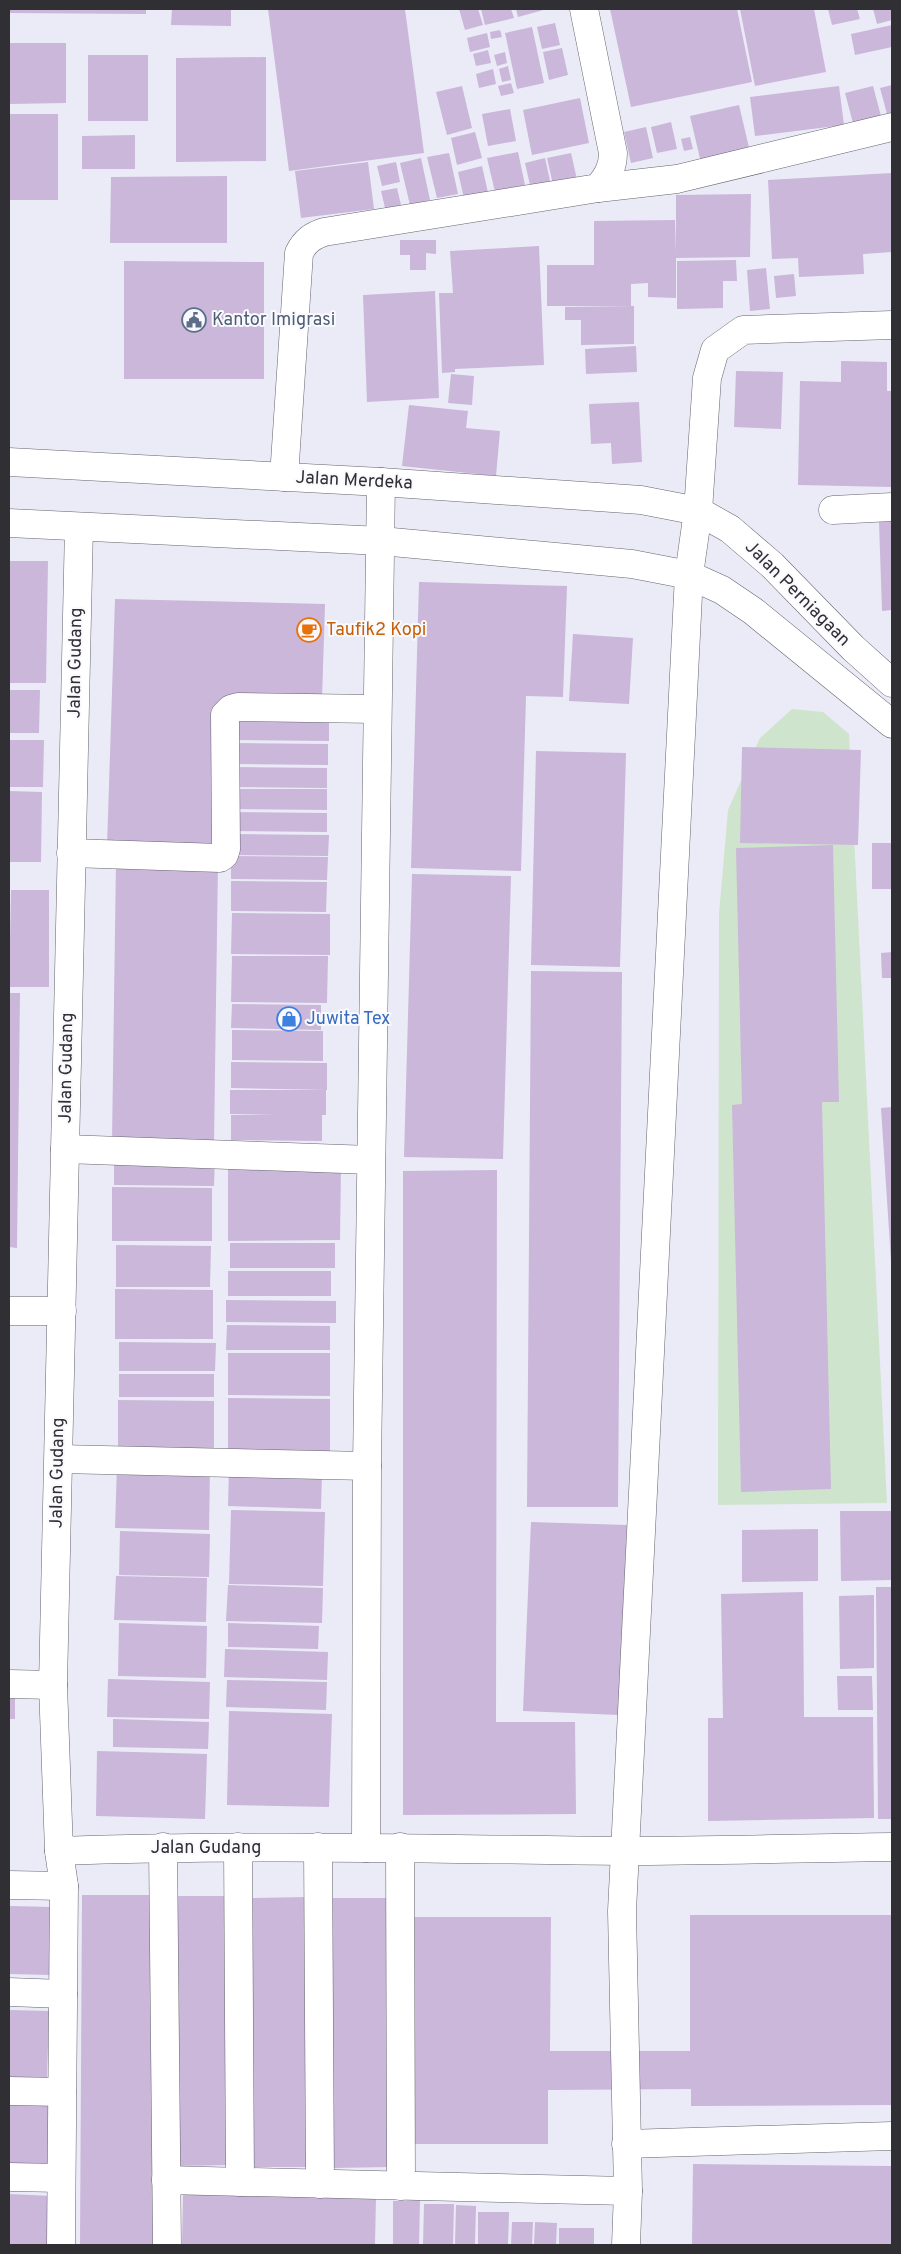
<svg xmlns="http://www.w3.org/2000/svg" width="901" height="2254" font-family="Overpass,sans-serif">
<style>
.green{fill:#cfe4cd}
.building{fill:#cab7da}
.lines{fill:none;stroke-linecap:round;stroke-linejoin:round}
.minor-casing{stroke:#64646e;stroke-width:29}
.minor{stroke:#fff;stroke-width:28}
.labels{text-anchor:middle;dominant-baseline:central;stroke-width:4;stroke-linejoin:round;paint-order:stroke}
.service-label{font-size:18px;fill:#4e5e75;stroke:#f9f9fe;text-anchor:start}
.street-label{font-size:18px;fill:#303034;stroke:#f9f9fe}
.food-label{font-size:18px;fill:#c56008;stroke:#f9f9fe;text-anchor:start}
.shop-label{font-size:18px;fill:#366cbe;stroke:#f9f9fe;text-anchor:start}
</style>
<rect width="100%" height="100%" fill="#ebebf7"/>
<polygon class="green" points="792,709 823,712 849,734 887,1503 718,1505 719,914 728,810 760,738"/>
<g class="building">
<polygon points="9,9 146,9 146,14 9,13"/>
<polygon points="172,9 231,9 231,26 171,25"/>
<polygon points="268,9 405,9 424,153 289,171"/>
<polygon points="459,9 478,9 483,25 465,30"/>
<polygon points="481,9 511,9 514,18 485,25"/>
<polygon points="516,9 547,9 518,17"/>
<polygon points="610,9 737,9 752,82 631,107"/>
<polygon points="740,9 814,9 826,72 755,86"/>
<polygon points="828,9 857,9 860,19 832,25"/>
<polygon points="873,9 892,9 892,20 877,24"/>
<polygon points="555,23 560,45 542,49 537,27"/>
<polygon points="892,25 892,47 855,55 851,34"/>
<polygon points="532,27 544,83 517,89 505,33"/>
<polygon points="500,30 502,37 491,39 490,32"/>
<polygon points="487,33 490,47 470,52 467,38"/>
<polygon points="9,43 66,43 66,103 9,104"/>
<polygon points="562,48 568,75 549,80 543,52"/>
<polygon points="488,50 491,63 476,66 473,54"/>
<polygon points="505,52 507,63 497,66 494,55"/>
<rect x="88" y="55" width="60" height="66"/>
<polygon points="266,57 266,161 176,162 176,58"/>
<polygon points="508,66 511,80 502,82 499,69"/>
<polygon points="493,69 496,84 479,88 476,74"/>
<polygon points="511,83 514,93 501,96 498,86"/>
<polygon points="892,85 892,113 887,114 880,88"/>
<polygon points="462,86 472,128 447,135 436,92"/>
<polygon points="839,86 844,125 755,136 750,97"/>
<polygon points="873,86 881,116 853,123 845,93"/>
<polygon points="580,98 589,143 532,155 523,110"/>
<polygon points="739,105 751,156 702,167 690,116"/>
<polygon points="510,109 516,141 488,146 482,114"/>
<rect x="9" y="114" width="49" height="86"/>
<polygon points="671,122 677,149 657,153 651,127"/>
<polygon points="646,127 653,158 631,163 624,132"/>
<polygon points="475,132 482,158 457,165 451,138"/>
<polygon points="135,135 135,169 82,169 82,136"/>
<polygon points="690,137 693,149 684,151 681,139"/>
<polygon points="518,152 525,185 495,192 487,158"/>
<polygon points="449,153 458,194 437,198 427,157"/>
<polygon points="571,153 578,184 554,189 547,158"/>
<polygon points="421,158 430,200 410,205 400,163"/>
<polygon points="545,158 552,190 532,194 525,163"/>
<polygon points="368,162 374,209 301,218 295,171"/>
<polygon points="396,162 400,182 382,186 377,166"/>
<polygon points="482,166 489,197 465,203 458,172"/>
<polygon points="892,173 892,252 863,254 864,274 799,277 798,258 772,259 768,180"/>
<polygon points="227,176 227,243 110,243 111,177"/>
<polygon points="397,188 402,209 386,212 381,191"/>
<polygon points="751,194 750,257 676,258 676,298 648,297 648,283 631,284 631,306 547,306 547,265 594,265 594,221 675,220 676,253 676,195"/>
<polygon points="400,240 436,240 436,254 426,253 426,270 410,270 410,255 400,255"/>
<polygon points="539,246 544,365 455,369 455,372 442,373 439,293 453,293 450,251"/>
<polygon points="736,260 737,281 723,281 723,308 677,309 677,261"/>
<polygon points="124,261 264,262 264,379 124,379"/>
<polygon points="766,268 770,309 750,311 747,270"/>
<polygon points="794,274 796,296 776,298 774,276"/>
<polygon points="435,291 439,398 367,402 363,295"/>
<polygon points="634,306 634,344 581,345 581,320 565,320 565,307"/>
<polygon points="636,346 637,372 586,374 585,349"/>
<polygon points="841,361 887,362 887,391 892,391 892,487 798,485 800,381 841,382"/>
<polygon points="736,371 783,372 781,429 734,427"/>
<polygon points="451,374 474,376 472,405 448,403"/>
<polygon points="639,402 642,462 612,464 611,443 591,444 589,404"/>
<polygon points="409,405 468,411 466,428 500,431 496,476 402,466"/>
<polygon points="892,521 892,610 882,611 879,522"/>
<polygon points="9,561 48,561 46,683 9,683"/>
<polygon points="419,582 567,586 563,697 526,696 521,871 411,868"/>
<polygon points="115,599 325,604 322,699 222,697 218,849 107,847"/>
<polygon points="573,634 633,638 629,704 569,701"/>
<polygon points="9,690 40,690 39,733 9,733"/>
<polygon points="232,719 329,720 329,741 232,740"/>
<polygon points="9,740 44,740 43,787 9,787"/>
<polygon points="232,743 328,744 328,765 232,764"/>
<polygon points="742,747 861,750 858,845 740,843"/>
<polygon points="536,751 626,753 620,967 531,965"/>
<polygon points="232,767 327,768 327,788 232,787"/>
<polygon points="233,789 327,789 327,810 233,809"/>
<polygon points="9,791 42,792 41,862 9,862"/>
<polygon points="232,812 327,813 327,832 232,831"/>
<polygon points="233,834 329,835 328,856 233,855"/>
<rect x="872" y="843" width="20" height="46"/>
<polygon points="833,845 839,1102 822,1102 831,1489 741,1492 732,1105 742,1104 736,848"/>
<polygon points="231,856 328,857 327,880 231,879"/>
<polygon points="116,861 218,862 214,1143 112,1142"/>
<polygon points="412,874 511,876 503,1159 404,1157"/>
<polygon points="231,881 327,882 326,912 231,911"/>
<polygon points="11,890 49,890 49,987 9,987"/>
<polygon points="232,913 330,914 330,955 231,954"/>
<polygon points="892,952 892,978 882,978 881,953"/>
<polygon points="232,956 328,956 327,1003 231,1002"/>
<polygon points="531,971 622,972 618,1507 527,1507"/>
<polygon points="9,993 20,993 17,1248 9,1247"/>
<polygon points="232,1004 321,1005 321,1030 231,1028"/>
<polygon points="232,1030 323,1031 323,1061 232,1060"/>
<polygon points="231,1062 327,1063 327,1090 231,1088"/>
<polygon points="230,1090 326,1090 326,1115 322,1115 322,1141 231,1140 231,1115 276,1114 230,1114"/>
<polygon points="892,1107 892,1261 891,1261 881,1108"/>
<polygon points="114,1156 215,1157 214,1186 114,1185"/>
<polygon points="228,1165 341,1165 340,1240 228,1241"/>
<polygon points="497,1170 496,1722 575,1722 576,1814 403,1815 403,1171"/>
<polygon points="112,1187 212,1188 212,1241 112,1241"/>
<rect x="230" y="1243" width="105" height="25"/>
<polygon points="116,1245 211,1246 210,1287 116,1287"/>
<rect x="228" y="1271" width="103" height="25"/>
<polygon points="115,1289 213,1290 213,1339 115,1339"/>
<polygon points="226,1300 336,1301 336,1323 226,1322"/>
<polygon points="227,1325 330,1326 330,1350 226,1350"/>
<polygon points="119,1342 216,1343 215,1371 119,1371"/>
<polygon points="228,1353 330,1353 330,1396 228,1395"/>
<rect x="119" y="1374" width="95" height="23"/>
<polygon points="228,1398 330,1399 330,1455 228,1455"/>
<polygon points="118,1400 214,1401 214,1452 118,1451"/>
<polygon points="117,1465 210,1468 209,1530 115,1528"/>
<polygon points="229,1470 322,1472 321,1509 228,1506"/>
<polygon points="231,1510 325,1512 323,1586 229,1584"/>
<polygon points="840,1511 892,1511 892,1580 841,1581"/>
<polygon points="531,1522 627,1525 619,1715 523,1711"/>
<polygon points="818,1529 818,1581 742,1582 742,1530"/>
<polygon points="120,1531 210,1534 209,1577 119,1575"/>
<polygon points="116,1576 207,1578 206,1622 114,1620"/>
<polygon points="228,1585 323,1588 322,1623 226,1621"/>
<polygon points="876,1587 892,1587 892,1819 878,1819"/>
<polygon points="803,1592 804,1717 873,1717 874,1818 708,1821 708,1718 723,1718 721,1594"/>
<polygon points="874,1595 874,1668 840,1669 839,1596"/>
<polygon points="119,1623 207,1626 206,1678 118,1676"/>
<polygon points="228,1623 319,1626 318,1649 228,1647"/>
<polygon points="225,1649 328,1652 327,1680 224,1677"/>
<polygon points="837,1676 872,1676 873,1710 838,1710"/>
<polygon points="108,1679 210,1682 209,1719 107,1717"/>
<polygon points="227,1680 327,1682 326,1710 226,1707"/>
<rect x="9" y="1687" width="6" height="32"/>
<polygon points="229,1711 332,1714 329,1807 227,1805"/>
<polygon points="113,1719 209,1722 208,1749 113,1747"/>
<polygon points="97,1751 207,1754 205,1819 96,1816"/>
<polygon points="82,1895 157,1895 155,2245 80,2245"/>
<polygon points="172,1896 230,1896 231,2165 173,2166"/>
<polygon points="307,1897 309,2167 251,2167 250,1898"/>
<polygon points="332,1898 390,1898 391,2167 333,2168"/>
<polygon points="9,1906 53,1907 51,1975 9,1974"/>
<polygon points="690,1915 892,1915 892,2105 691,2106 691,2089 548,2090 548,2144 413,2144 413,1917 551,1917 550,2051 690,2051"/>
<polygon points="9,2010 49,2011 47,2079 9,2078"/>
<polygon points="9,2099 50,2100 48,2168 9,2167"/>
<polygon points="693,2164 892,2166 892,2245 692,2245"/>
<polygon points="9,2194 52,2196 51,2245 9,2245"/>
<polygon points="183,2194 376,2197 375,2245 182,2245"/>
<polygon points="420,2200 419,2245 393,2245 393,2201"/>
<polygon points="424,2204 454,2204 453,2245 423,2245"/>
<polygon points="456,2205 476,2206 475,2245 455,2245"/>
<polygon points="478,2212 509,2212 508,2245 478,2245"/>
<polygon points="512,2222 533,2222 532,2245 511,2245"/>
<polygon points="535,2222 557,2223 556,2245 534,2245"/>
<rect x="559" y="2228" width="35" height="17"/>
</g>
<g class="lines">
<g class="minor-casing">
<g id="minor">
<polyline points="598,188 677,179 892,127"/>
<polyline points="9,462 381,482 641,500 698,511 730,529 772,565 853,648 892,683"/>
<path d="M284,477L299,253C305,241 312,236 324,232L598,188C607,177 613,168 613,153L584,9"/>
<polyline points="833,510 892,507"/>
<polyline points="9,523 381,541 632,564 689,575 722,590 753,611 892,724"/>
<path d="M79,527L53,1685L59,1851C248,1844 436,1849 624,1851C714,1851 803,1848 892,1847"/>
<polyline points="71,853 220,858 224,855 226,849 225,715 231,709 238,707 376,709"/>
<polyline points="65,1149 371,1160"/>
<polyline points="9,1311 62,1311"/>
<polyline points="59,1459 367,1466"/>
<polyline points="9,1684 53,1685"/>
<polyline points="163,1847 167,2245"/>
<polyline points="238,1847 240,2182"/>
<polyline points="318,1847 320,2184"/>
<polyline points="400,1847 401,2186"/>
<polyline points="366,1848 367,1466 381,482"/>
<polyline points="59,1851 64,1886 61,2245"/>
<polyline points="9,1885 64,1886"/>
<polyline points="9,1992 63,1994"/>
<polyline points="9,2091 62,2092"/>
<polyline points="626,2144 892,2136"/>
<polyline points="9,2177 61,2178"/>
<polyline points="166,2180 628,2191"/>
<polyline points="626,2245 628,2191 622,1911 689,575 698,511 707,378 715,350 743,330 892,325"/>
</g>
</g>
<use href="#minor" class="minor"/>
</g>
<defs>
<g id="civic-ring" transform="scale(1.25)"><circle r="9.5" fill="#f9f9fe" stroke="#5c6f8a" stroke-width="1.5"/><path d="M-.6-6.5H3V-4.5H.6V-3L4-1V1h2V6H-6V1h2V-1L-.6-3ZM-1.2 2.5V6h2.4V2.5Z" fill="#5c6f8a"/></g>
<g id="cafe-ring" transform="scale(1.25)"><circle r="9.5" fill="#f9f9fe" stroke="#e8710a" stroke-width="1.5"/><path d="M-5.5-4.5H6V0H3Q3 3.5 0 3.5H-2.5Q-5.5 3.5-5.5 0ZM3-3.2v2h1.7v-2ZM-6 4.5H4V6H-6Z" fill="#e8710a"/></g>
<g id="shop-ring" transform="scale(1.25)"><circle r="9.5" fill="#f9f9fe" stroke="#3f7fe0" stroke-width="1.5"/><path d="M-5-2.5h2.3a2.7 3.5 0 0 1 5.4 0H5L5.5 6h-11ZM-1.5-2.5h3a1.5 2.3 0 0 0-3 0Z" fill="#3f7fe0"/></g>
</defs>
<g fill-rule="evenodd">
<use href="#civic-ring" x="194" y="320"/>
<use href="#cafe-ring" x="309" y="630"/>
<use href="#shop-ring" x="289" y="1019"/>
</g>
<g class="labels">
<g class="service-label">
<text x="212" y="320">Kantor Imigrasi</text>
</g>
<g class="street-label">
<text transform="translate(354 481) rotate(3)">Jalan Merdeka</text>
<text transform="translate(797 594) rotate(45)">Jalan Perniagaan</text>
<text transform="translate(76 663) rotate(-89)">Jalan Gudang</text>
<text transform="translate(67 1068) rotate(-89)">Jalan Gudang</text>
<text transform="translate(58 1473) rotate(-89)">Jalan Gudang</text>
<text x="206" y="1848">Jalan Gudang</text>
</g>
<g class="food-label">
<text x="326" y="630">Taufik2 Kopi</text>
</g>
<g class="shop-label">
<text x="306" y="1019">Juwita Tex</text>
</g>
</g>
<rect width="901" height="2254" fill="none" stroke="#303034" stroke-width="20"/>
</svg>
